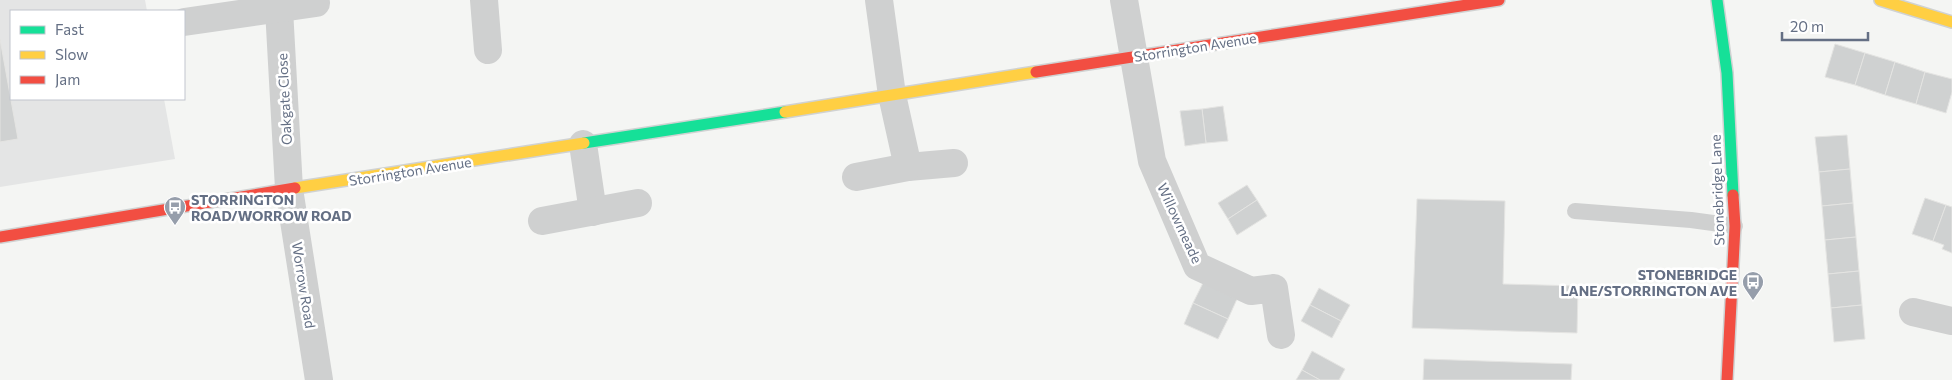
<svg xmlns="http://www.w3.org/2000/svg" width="1952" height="380" font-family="Commissioner,sans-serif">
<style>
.built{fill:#e4e5e5}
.building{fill:#cfd1d1;stroke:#e4e4e2}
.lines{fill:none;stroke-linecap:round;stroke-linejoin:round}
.fast-casing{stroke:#d0d2d2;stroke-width:14}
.slow-casing{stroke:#d0d2d2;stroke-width:14}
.jam-casing{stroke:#d0d2d2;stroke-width:14}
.lane{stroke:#cfd0d0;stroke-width:16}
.street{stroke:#cfd0d0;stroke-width:28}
.fast{stroke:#16e098;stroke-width:11}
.slow{stroke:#ffcf43;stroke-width:11}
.jam{stroke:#f24e42;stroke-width:11}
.labels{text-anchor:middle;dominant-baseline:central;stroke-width:5;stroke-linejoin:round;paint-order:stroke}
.street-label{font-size:14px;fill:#646f84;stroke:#fff}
.poi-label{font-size:14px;font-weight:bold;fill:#646f84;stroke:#fff;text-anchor:start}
</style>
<rect width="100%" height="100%" fill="#f4f5f3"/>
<polygon class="built" points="0,0 145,0 147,11 11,11 11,99 164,99 175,159 0,187"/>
<g class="building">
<polygon points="0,39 18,139 0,142"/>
<polygon points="1835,44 1865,53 1855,85 1825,77"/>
<polygon points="1865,53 1895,62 1885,95 1855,85"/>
<polygon points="1895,62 1925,72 1916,104 1885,95"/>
<polygon points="1925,72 1952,79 1952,92 1946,113 1916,104"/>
<polygon points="1223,106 1228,141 1206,143 1202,109"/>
<polygon points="1202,109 1206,143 1185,146 1180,111"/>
<polygon points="1847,135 1850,169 1819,172 1815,137"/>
<polygon points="1850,169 1853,203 1822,206 1819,172"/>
<polygon points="1247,185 1257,200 1228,219 1218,203"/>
<polygon points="1925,198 1946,205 1933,241 1912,234"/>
<polygon points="1417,199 1505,201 1503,284 1578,286 1577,333 1412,328"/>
<polygon points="1257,200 1267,216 1237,235 1228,219"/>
<polygon points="1853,203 1856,237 1825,240 1822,206"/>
<polygon points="1946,205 1952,207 1952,253 1942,249 1944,245 1933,241"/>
<polygon points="1856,237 1859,271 1828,274 1825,240"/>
<polygon points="1859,271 1862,305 1831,308 1828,274"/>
<polygon points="1203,283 1237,299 1228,319 1193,303"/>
<polygon points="1319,288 1350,305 1341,321 1310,305"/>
<polygon points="1193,303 1228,319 1218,339 1184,324"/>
<polygon points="1310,305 1341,321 1332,338 1301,321"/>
<polygon points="1862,305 1865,339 1834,342 1831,308"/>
<polygon points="1312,351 1345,369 1339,380 1320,380 1302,370"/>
<polygon points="1424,359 1572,364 1571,380 1423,380"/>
<polygon points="1302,370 1320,380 1296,380"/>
</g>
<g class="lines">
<g class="fast-casing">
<g id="fast">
<polyline points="1717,0 1727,73 1733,195"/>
<polyline points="584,143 785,112"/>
</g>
</g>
<g class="slow-casing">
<g id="slow">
<polyline points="1880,0 1952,22"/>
<polyline points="785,112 1036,72"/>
<polyline points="295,188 584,143"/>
</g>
</g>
<g class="jam-casing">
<g id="jam">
<polyline points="1036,72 1499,0"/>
<polyline points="0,237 295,188"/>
<polyline points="1727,380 1735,226 1733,195"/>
</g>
</g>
<polyline class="lane" points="1575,211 1691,220 1735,226"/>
<g class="street">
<polyline points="484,0 488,50"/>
<polyline points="1124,0 1152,161 1197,266 1251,291 1274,288 1281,335"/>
<polyline points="279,9 289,189 319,380"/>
<polyline points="184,22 316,3"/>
<polyline points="583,144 593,212"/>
<polyline points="908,167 954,163"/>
<polyline points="856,177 908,167 892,95 879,0"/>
<polyline points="542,221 638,203"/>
<polyline points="1913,312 1952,321"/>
</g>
<use href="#fast" class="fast"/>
<use href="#slow" class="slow"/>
<use href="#jam" class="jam"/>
</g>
<defs>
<g id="bus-pin" transform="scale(1.125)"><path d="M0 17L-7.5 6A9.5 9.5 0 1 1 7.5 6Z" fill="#969eab" stroke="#fff"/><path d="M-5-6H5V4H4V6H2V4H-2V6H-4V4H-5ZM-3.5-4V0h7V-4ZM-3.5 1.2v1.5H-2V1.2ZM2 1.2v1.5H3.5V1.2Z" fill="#fff"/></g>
</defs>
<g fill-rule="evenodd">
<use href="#bus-pin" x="175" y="207"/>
<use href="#bus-pin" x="1753" y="282"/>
</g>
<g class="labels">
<g class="street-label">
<text transform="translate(1195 47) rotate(-9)">Storrington Avenue</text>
<text transform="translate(284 99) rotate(-93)">Oakgate Close</text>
<text transform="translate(410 171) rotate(-9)">Storrington Avenue</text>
<text transform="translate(1717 190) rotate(-92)">Stonebridge Lane</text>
<text transform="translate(1180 223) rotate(65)">Willowmeade</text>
<text transform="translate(304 285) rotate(81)">Worrow Road</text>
</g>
<g class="poi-label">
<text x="191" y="199">STORRINGTON<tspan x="191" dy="16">ROAD/WORROW ROAD</tspan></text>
<text x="1737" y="274" text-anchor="end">STONEBRIDGE<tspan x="1737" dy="16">LANE/STORRINGTON AVE</tspan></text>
</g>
</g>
<rect x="10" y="10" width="175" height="90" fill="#ffffff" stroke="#c1c5ce"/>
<rect x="20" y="26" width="25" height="8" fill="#16e098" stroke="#c1c5ce"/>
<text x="55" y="35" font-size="15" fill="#646f84">Fast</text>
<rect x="20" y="51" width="25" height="8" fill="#ffcf43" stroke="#c1c5ce"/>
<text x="55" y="60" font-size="15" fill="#646f84">Slow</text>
<rect x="20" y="76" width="25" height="8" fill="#f24e42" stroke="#c1c5ce"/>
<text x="55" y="85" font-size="15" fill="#646f84">Jam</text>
<path d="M1782 32v8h86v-8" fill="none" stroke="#646f84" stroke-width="2.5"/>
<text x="1790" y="32" font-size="15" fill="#646f84" stroke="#ffffff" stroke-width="4" paint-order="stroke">20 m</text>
</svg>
